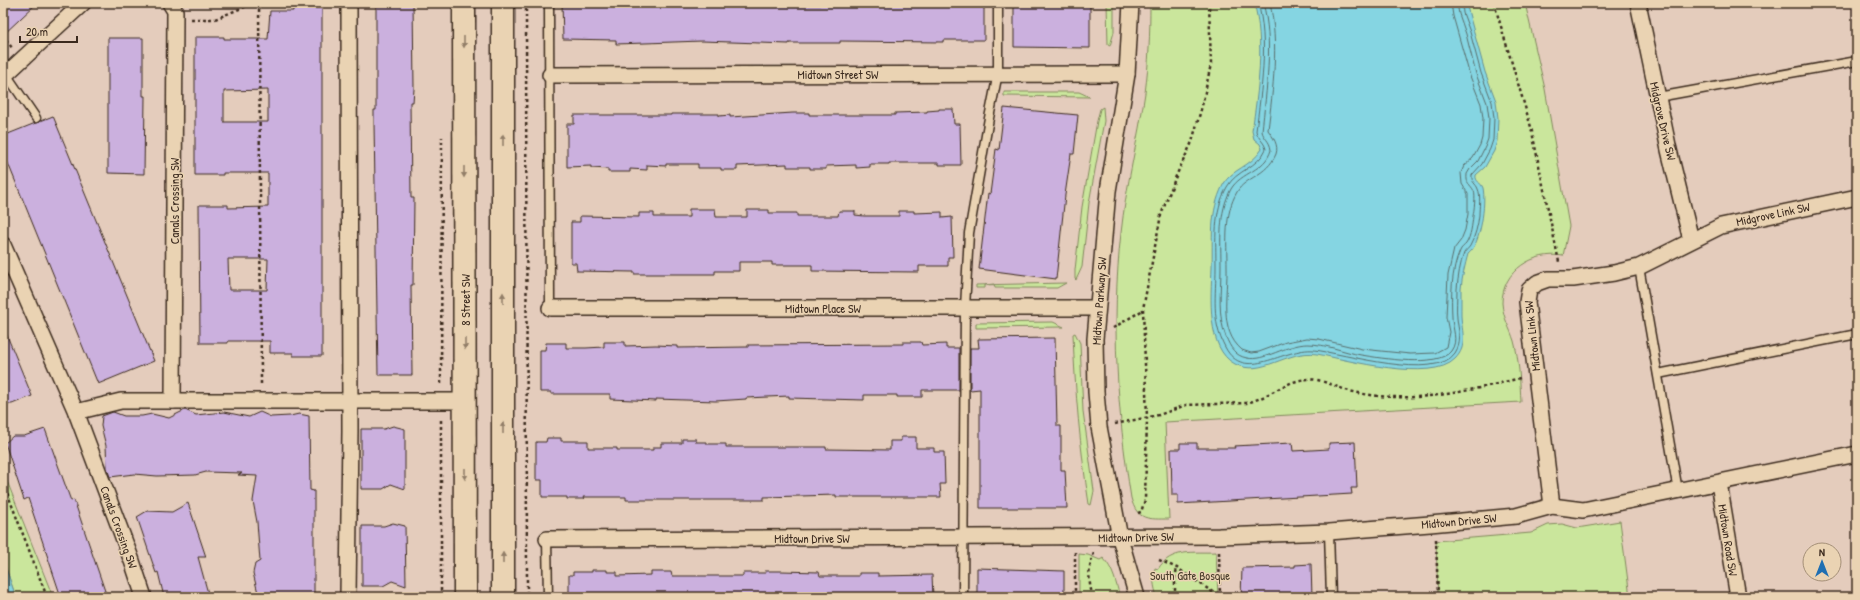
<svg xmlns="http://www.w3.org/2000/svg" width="1860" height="600" font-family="'Patrick Hand',sans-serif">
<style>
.green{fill:#cae69c;stroke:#82885d}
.water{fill:#85d5e2;stroke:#679194}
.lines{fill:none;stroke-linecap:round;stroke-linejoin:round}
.shore{stroke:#596e6c;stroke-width:1}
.building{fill:#cbb0de;stroke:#3b2a1e;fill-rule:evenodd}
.lane-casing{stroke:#3b2a1e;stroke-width:11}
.street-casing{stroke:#3b2a1e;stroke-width:18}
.secondary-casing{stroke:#3b2a1e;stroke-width:25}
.path{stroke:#3b2a1e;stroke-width:2.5;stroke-dasharray:3 3;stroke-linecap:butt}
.lane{stroke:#ead3b3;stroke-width:8}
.street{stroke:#ead3b3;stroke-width:15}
.secondary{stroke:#ead3b3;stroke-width:22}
.oneway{fill:#927e68}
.labels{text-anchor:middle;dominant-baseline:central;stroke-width:3;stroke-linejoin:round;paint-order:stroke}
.street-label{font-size:12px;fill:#3b2a1e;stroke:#ead3b3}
.park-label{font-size:12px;fill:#493d2b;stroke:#ead3b3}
</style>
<rect width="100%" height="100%" fill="#e4ccbc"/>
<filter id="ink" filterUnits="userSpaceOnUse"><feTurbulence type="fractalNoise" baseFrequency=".025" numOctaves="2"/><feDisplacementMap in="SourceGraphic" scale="8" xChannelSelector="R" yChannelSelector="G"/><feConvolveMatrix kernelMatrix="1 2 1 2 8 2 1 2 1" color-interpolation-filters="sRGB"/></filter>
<g filter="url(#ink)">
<g class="green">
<polygon points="1107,3 1114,3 1114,32 1110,46 1108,45"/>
<path d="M1150,3H1525L1545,89L1569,226L1563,256C1534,251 1502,270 1502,303C1503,318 1510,328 1514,341C1519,359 1520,382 1521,402L1165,422L1169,519C1149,519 1137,521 1131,498C1117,411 1111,322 1121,233C1126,186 1138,140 1145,93C1149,63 1150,33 1150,3Z"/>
<polygon points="1004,92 1079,92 1090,97 1004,96"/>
<polygon points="1103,107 1104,121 1089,203 1082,267 1076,280 1075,279 1075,270 1082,207 1097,121 1100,109"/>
<polygon points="1066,283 1057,288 995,288 994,284 985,285 985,288 976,288 976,285"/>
<polygon points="1053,322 1064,327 976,328 976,323"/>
<path d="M1075,333L1080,343L1083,411L1094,491L1091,505L1089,504C1080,447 1075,392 1073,334Z"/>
<polygon points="3,471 53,597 16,597 3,560"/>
<polygon points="1620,521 1630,597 1438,597 1436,541 1531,533 1548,525 1562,524 1577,528"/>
<path d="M1216,552L1218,597H1157C1154,586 1152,579 1155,568L1158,569C1171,548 1195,553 1216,552Z"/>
<path d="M1079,554L1088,555L1100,560L1103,558C1113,568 1116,583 1120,597H1079Z"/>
</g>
<g class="water">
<path d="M1254,3H1466L1485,72L1496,101L1498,118L1497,141L1494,151L1485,167L1476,175C1475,182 1481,182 1483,188C1486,202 1481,245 1468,254C1465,265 1462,277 1461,289C1461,298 1461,308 1461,316C1462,332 1468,346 1455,359C1432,383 1347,360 1317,354C1287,349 1262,378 1235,364C1206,349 1211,295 1212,268C1213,239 1209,213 1223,185C1231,169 1251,167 1262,149L1260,144L1254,139L1252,131C1258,92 1265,41 1254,3Z"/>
<polygon points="3,560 16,597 3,597"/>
</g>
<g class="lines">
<g class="shore">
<path d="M1258,3C1269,42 1261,91 1256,131C1258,139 1264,141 1266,149C1258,168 1236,170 1227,187C1213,212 1216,240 1216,267C1216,295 1211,321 1225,347C1244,384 1284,347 1314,350C1343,353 1436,382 1455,353C1463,341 1458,330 1457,318C1456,309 1457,298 1457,289C1458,277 1460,264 1464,253C1466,250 1468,249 1470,246C1475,237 1478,225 1479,215C1479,208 1481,195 1478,189C1476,183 1471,183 1472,175L1482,164L1490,149L1493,140L1494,118L1492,102L1481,73L1470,32L1463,13L1462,3"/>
<path d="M1263,3C1274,42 1266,91 1262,131C1263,138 1270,140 1271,150C1265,171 1241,172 1231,189C1218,213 1221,241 1221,267C1221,291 1217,314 1226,337C1230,347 1235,356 1247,358C1264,362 1286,344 1308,344C1326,344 1344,352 1361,355C1380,358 1438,368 1451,351C1459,340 1452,329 1452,317C1451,296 1451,271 1460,251C1461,248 1464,246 1466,244C1471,236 1472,225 1473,216C1474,210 1476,196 1474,191C1470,183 1466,185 1467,174L1470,169L1478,161L1485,147L1488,139L1489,118L1487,103L1476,74L1466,34L1459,14L1457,3"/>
<path d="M1270,3C1279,45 1273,88 1268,130C1273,137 1279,145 1276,154C1267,176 1245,177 1237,192C1224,214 1227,242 1227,266C1228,293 1218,330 1242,350L1251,353L1259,352L1286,342L1307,338L1319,339L1362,349L1410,354L1435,353L1446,347L1449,332L1446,317L1448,275L1454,249L1461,240L1465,230L1468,214V194L1462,184L1461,173L1464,166L1473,158L1480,145L1482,138L1483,118L1481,104L1470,76L1453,16L1451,3"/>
</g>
</g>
<g class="building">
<polygon points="3,3 37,3 3,35"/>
<polygon points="378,3 413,3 414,89 413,102 410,102 411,198 414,198 413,285 411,285 412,375 378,375 374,123 374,110 376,110 376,6 378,6"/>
<polygon points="562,3 773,3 773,5 820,5 820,3 984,3 984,40 943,40 943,42 840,41 840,43 789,43 789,44 702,41 616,44 616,40 563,39"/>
<polygon points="1014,3 1090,3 1090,48 1014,47"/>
<path d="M293,8H322V356H293V353H270V341H228V343H200L199,205H228V208L268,207V173H223V175H195V37H224V39H268L270,11H293ZM268,90V122H224V91ZM228,259H268L267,290H229Z"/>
<polygon points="108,38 143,38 143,96 145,96 144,174 108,173"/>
<polygon points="1004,108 1078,115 1074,154 1071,154 1065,195 1056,279 979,269 988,193 990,194 996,149 999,150"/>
<polygon points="939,109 953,109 954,124 960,124 961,165 939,165 939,163 889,163 889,164 870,164 870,167 856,168 856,165 826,166 826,169 810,169 810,167 787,167 787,164 737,166 737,170 721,170 721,168 698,168 698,164 666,164 666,166 647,165 647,170 630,169 630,172 608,172 608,169 591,168 591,166 567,167 567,124 574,124 574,115 671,115 671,114 719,114 719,116 730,115 730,117 793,113 809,113 809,115 895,115 895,113 927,112 927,111 939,110"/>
<polygon points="53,116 154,361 98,384 3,151 3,136"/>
<polygon points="689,209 715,209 716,217 747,217 747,210 769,210 769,213 797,213 797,216 838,216 839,211 855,211 855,215 864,216 899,216 899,211 914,211 914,213 942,212 942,218 952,217 953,257 948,257 948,266 919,266 919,272 812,271 812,265 772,265 772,262 739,262 739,271 715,271 715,274 634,274 634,272 577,271 576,263 571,263 571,222 580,222 580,216 639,217 639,213 654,213 654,217 689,217"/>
<polygon points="3,326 32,396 12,404 3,404"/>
<polygon points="1055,338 1057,426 1061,426 1061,470 1065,470 1067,508 980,508 980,389 970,390 970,348 979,348 978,339"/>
<polygon points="604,342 625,342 625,346 656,345 677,346 677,348 748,347 748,345 903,344 903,342 921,342 922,345 946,344 946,348 959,348 959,390 922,390 922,397 897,397 897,395 864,395 864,400 789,398 789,396 746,398 746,399 716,401 656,399 656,401 610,399 610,394 551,394 551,392 540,392 540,350 545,350 546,343 566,343 566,348 586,348 604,347"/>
<polygon points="185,410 196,415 224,412 249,417 260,412 271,417 290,416 299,414 309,416 310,490 314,491 314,597 259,597 253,573 255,564 260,561 257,522 253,501 257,476 238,475 242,473 206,472 195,475 157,476 134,474 110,477 107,468 106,446 101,426 102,416 113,412 124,416 142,416 152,414 169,418"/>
<polygon points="393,426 405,429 405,489 391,484 383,489 361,489 361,429 384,429"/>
<polygon points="45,429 71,501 74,500 107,597 61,597 28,498 24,500 5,443 13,436 24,436"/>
<polygon points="901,437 916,437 916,448 934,448 934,452 944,452 945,484 940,484 941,497 836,497 836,495 764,497 764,500 626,500 626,497 583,497 584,499 567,499 567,497 542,497 542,480 536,480 536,442 546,442 547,438 561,438 561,441 588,441 588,448 617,448 617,450 653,450 653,447 661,447 661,443 682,443 682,439 696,439 696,442 707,442 707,444 726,444 726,447 826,447 826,449 890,450 890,441 901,441"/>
<polygon points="1355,442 1357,488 1351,488 1352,494 1178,504 1178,495 1172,495 1171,449 1180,449 1180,443 1197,443 1197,448 1235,448 1234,446 1292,443 1293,451 1329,449 1329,443"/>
<polygon points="188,503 206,557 198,557 209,597 164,597 158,572 156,573 137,517 147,511 172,512"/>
<polygon points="393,523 405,526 406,586 392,581 383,586 362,586 362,526 384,526"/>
<polygon points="1311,564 1312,597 1241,597 1242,568 1295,567 1295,565"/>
<polygon points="977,568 1064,571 1064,597 977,597"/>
<polygon points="592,570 607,570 607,572 617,572 617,576 651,575 651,572 671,572 672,576 743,576 743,573 766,573 765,571 781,571 819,572 820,576 859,576 859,573 878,573 878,576 932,575 933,597 569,597 569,575 573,575 573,572 592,572"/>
</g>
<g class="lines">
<g class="lane-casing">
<g id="lane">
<polyline points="549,3 550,308"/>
<polyline points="6,74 36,118"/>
<polyline points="1658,97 1857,61"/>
<polyline points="1639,267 1678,491"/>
<polyline points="1658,374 1857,334"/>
<polyline points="1329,532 1331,597"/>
<polyline points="547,539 548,597"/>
<polyline points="963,597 965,308 969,233 989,118 998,73 998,3"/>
</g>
</g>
<g class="street-casing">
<g id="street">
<polyline points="170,3 175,11 173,401 465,401"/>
<polyline points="1131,3 1127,74 1108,191 1095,339 1096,392 1099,427 1120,538 1137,597"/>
<polyline points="1638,3 1669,150 1691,240"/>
<polyline points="550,75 1127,74"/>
<polyline points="3,77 83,3"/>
<polyline points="3,245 76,412 121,401 173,401"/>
<polyline points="550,308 1097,308"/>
<polyline points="76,412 132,561 144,597"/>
<polyline points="1719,483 1738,597"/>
<polyline points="1552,506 1527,302 1529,290 1537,283 1548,279 1573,279 1614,273 1639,267 1721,226 1857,197"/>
<polyline points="547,539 1219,536 1329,532 1430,524 1516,516 1552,506 1583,510 1857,454"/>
<polyline points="348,597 350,431 349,3"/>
</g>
</g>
<g class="secondary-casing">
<g id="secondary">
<polyline points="464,3 465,597"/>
<polyline points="503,3 503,597"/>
</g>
</g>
<g class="path">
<polyline points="259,3 261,384"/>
<polyline points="526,3 527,597"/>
<polyline points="1494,3 1531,127 1559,262"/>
<polyline points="191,19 215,19 254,3"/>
<polyline points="3,35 12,48"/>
<polyline points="1113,328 1143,310"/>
<polyline points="441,384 442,137"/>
<path d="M1115,424L1159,415L1186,405L1246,403C1268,398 1286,380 1308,379C1321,379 1334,386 1346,390C1357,393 1368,395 1379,396C1428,401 1474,390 1520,378"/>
<polyline points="3,482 47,597"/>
<polyline points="1138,513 1141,512 1145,500 1147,418 1143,309 1161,215 1176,176 1192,142 1202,106 1211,64 1209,3"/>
<polyline points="1436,539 1438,597"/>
<polyline points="1075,552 1075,597"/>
<polyline points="1219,552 1220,597"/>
<polyline points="1159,560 1177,568 1220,597"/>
<polyline points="441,597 441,417"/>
<path d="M1093,597C1088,581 1088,568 1094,553"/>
<polyline points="1175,597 1175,578 1177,568"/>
</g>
<use href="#lane" class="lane"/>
<use href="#street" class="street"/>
<use href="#secondary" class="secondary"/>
</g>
<defs><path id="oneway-solid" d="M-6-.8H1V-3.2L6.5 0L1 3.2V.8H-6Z"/></defs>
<g class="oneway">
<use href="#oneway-solid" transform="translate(464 42) rotate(90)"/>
<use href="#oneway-solid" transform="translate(503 140) rotate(-90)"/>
<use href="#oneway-solid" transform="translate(464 172) rotate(90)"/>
<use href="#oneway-solid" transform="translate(503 298) rotate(-90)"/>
<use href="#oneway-solid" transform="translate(465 344) rotate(90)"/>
<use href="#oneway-solid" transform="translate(503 428) rotate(-90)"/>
<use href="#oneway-solid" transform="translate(465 474) rotate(90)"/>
<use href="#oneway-solid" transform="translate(503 558) rotate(-90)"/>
</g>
</g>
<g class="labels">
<g class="street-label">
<text x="838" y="74">Midtown Street SW</text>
<text transform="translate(1663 121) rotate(77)">Midgrove Drive SW</text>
<text transform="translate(174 201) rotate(-90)">Canals Crossing SW</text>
<text transform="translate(1773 214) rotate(-12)">Midgrove Link SW</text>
<text transform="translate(465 300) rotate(-90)">8 Street SW</text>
<text transform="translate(1099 301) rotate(-86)">Midtown Parkway SW</text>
<text x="823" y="308">Midtown Place SW</text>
<text transform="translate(1532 336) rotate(-96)">Midtown Link SW</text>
<text transform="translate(1459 521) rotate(-5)">Midtown Drive SW</text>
<text transform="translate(119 527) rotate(70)">Canals Crossing SW</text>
<text transform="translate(1136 537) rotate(-1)">Midtown Drive SW</text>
<text x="812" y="538">Midtown Drive SW</text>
<text transform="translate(1728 540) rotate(81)">Midtown Road SW</text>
</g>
<g class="park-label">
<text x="1190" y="575">South Gate Bosque</text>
</g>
</g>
<rect width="1860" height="600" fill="none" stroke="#ead3b3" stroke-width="16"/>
<rect x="8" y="8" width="1844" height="584" fill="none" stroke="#3b2a1e" stroke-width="1.5" filter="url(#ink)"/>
<g transform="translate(1822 562)"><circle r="19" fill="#ead3b3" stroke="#a48f77"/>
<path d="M0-3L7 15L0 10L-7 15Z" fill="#1f6fb2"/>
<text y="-6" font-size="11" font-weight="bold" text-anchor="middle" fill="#3b2a1e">N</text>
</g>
<path d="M20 36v6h57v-6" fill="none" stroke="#3b2a1e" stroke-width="2"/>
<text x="26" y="36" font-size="12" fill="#3b2a1e" stroke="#ead3b3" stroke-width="3" paint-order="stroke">20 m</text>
</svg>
